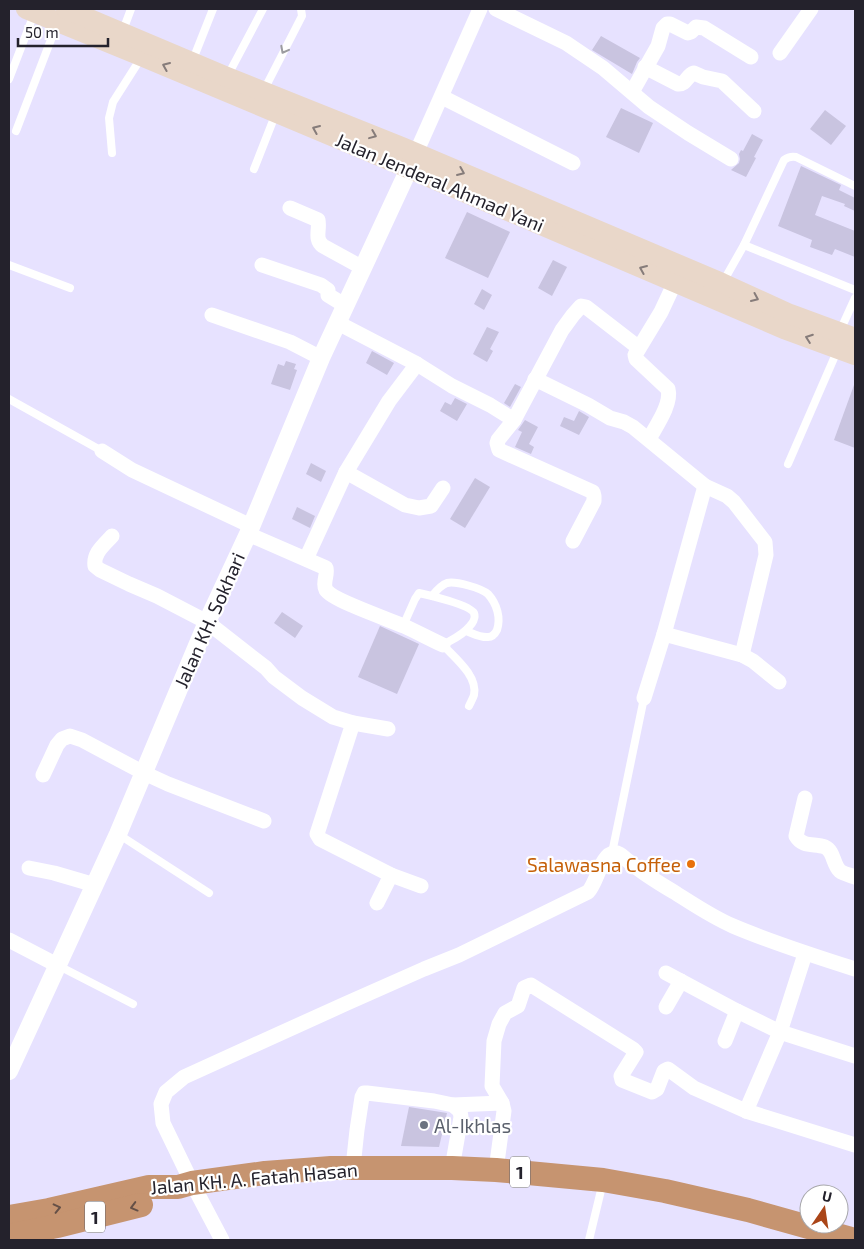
<svg xmlns="http://www.w3.org/2000/svg" width="864" height="1249" font-family="'Exo 2',sans-serif">
<style>
.building{fill:#c9c4e0}
.lines{fill:none;stroke-linecap:round;stroke-linejoin:round}
.service{stroke:#fff;stroke-width:8}
.minor{stroke:#fff;stroke-width:15}
.tertiary{stroke:#fff;stroke-width:18}
.secondary{stroke:#e9d7c9;stroke-width:20}
.trunk{stroke:#c69470;stroke-width:24}
.oneway{stroke:#9c9ca0}
.oneway2{stroke:#867c7a}
.oneway3{stroke:#655047}
.food-dot{fill:#e8710a;stroke:#fff;stroke-width:2}
.worship-dot{fill:#6b7280;stroke:#fff;stroke-width:2}
.labels{text-anchor:middle;dominant-baseline:central;stroke-width:4.5;stroke-linejoin:round;paint-order:stroke}
.shield{fill:#fff;stroke:#66646b;stroke-width:1}
.shield-label{font-size:18px;font-weight:bold;fill:#24222c}
.street-label{font-size:19px;fill:#24222c;stroke:#fff}
.food-label{font-size:19px;fill:#c56008;stroke:#fff;text-anchor:end}
.worship-label{font-size:19px;fill:#5b616d;stroke:#fff;text-anchor:start}
</style>
<rect width="100%" height="100%" fill="#e7e2ff"/>
<g class="building">
<polygon points="601,36 640,58 637,62 632,74 592,50"/>
<polygon points="621,108 653,123 639,153 606,137"/>
<polygon points="825,110 846,126 831,145 810,129"/>
<polygon points="752,134 763,140 754,157 756,158 746,177 731,170 739,163 740,159 739,154 741,150 743,151"/>
<polygon points="801,166 841,185 839,190 855,198 855,211 844,206 845,204 822,196 815,215 855,231 855,257 835,249 832,255 810,247 812,240 778,226"/>
<polygon points="467,212 510,232 488,278 445,258"/>
<polygon points="553,260 567,267 552,296 538,288"/>
<polygon points="482,289 492,295 484,310 474,304"/>
<polygon points="487,327 499,332 490,349 493,351 487,362 473,354"/>
<polygon points="372,351 394,363 387,375 366,363"/>
<polygon points="286,361 296,364 294,369 297,370 290,390 271,384 278,364 284,366"/>
<polygon points="515,384 521,387 510,407 504,403"/>
<polygon points="854,385 855,386 855,448 834,440"/>
<polygon points="455,398 467,404 457,421 440,411 445,402 451,405"/>
<polygon points="579,411 589,417 579,435 560,426 564,417 574,421"/>
<polygon points="525,420 538,427 529,444 534,447 531,454 515,447 522,432 518,430"/>
<polygon points="311,463 326,471 321,482 306,474"/>
<polygon points="475,478 490,487 465,528 450,519"/>
<polygon points="297,507 315,516 310,528 292,519"/>
<polygon points="282,612 303,626 295,638 274,623"/>
<polygon points="380,626 419,644 397,694 358,677"/>
<polygon points="409,1107 447,1113 439,1147 401,1146"/>
</g>
<g class="lines">
<g class="service">
<polyline points="122,33 131,9"/>
<polyline points="192,62 213,9"/>
<polyline points="227,77 263,9"/>
<polyline points="9,79 34,14"/>
<polyline points="264,90 302,16 301,9"/>
<polyline points="16,131 57,24"/>
<polyline points="112,153 109,118 113,102 141,58"/>
<polyline points="254,169 276,113"/>
<polyline points="744,245 855,290"/>
<polyline points="9,265 70,288"/>
<path d="M723,282L744,245L784,160C788,157 791,156 796,157L855,186"/>
<polyline points="840,331 855,298"/>
<polyline points="9,399 102,451"/>
<polyline points="788,464 838,349"/>
<path d="M432,596C436,591 441,585 447,583C456,581 481,588 488,594C497,604 501,618 497,630C495,634 493,637 488,637C481,638 472,633 466,631"/>
<path d="M403,626L415,599L419,593C429,595 470,605 474,613C476,618 472,624 469,627C463,635 451,640 443,645C455,658 478,676 474,695C473,698 471,702 469,706"/>
<polyline points="118,834 209,893"/>
<polyline points="612,853 644,698"/>
<polyline points="57,965 133,1004"/>
<polyline points="589,1240 603,1182"/>
</g>
<g class="minor">
<polyline points="496,9 566,43 603,68 649,107 688,133 731,159"/>
<polyline points="780,53 811,9"/>
<path d="M645,67L678,84C686,85 687,75 694,73L703,77L722,81L754,111"/>
<polyline points="632,92 658,46 663,28 667,24 670,24 688,33 691,32 696,27 704,28 751,57"/>
<polyline points="442,97 573,163"/>
<polyline points="416,153 480,9"/>
<path d="M290,208L318,220C320,230 314,239 323,246L363,268"/>
<polyline points="262,265 321,285 328,290 328,295 346,306"/>
<polyline points="212,315 290,342 321,358"/>
<polyline points="338,323 417,364 452,386 490,405 514,420"/>
<polyline points="535,379 588,405 610,418 624,422 633,427 705,486 727,496 734,502 765,542 766,555 742,655"/>
<path d="M649,439C656,426 672,404 668,389L636,359L635,355L661,312L675,282"/>
<polyline points="102,451 132,470 251,526"/>
<polyline points="346,472 405,505 419,508 431,506 443,488"/>
<path d="M248,534L326,568C328,575 322,583 326,590C332,600 390,620 404,626C417,632 430,639 443,645"/>
<path d="M112,536C104,545 93,553 95,566L100,570L129,584L157,596L207,622L266,668L274,677L302,698L333,717L353,723L388,729"/>
<polyline points="573,541 594,501 594,496 593,492 499,450 497,443 498,440 514,420 562,330 573,315 581,306 586,307 639,348"/>
<polyline points="306,559 346,472 389,401 417,364"/>
<polyline points="664,634 742,655 753,661 779,682"/>
<polyline points="644,698 664,634 705,486"/>
<polyline points="353,723 317,834 320,839 391,875 421,886"/>
<polyline points="43,775 57,745 62,739 70,736 82,740 144,773 168,784 264,821"/>
<path d="M805,798L796,836C803,848 815,843 825,847C834,851 833,865 840,871C844,874 850,875 855,877"/>
<polyline points="29,868 54,873 95,885"/>
<polyline points="377,903 391,875"/>
<polyline points="9,940 57,965"/>
<polyline points="666,973 737,1011 780,1032 855,1056"/>
<polyline points="666,1007 681,981"/>
<polyline points="725,1041 737,1011"/>
<polyline points="453,1105 502,1103"/>
<polyline points="746,1111 780,1032 805,954"/>
<polyline points="353,1167 357,1130 362,1097 364,1093 367,1093 434,1101 453,1105 460,1111 461,1117 452,1168"/>
<polyline points="496,1170 504,1111 502,1103 492,1086 494,1041 499,1024 505,1013 518,1006 524,988 531,985 633,1049 636,1052 621,1076 622,1080 652,1092 657,1089 664,1071 668,1069 694,1088 746,1111 855,1145"/>
<path d="M222,1240L192,1183L163,1123L161,1104L166,1092L184,1077L345,1004L424,969L459,955L588,892C597,883 601,854 614,853C619,852 623,857 627,860C641,872 657,882 674,892C693,904 712,917 733,926C773,943 814,956 855,969"/>
</g>
<polyline class="tertiary" points="9,1071 118,834 207,622 248,534 321,358 414,158"/>
<g class="secondary">
<polyline points="26,9 141,56 396,163 784,329 855,355"/>
<polyline points="66,9 227,77 402,147 722,283 790,314 855,338"/>
</g>
<g class="trunk">
<polyline points="9,1217 49,1210 149,1187 178,1187 192,1183 265,1173 331,1168 452,1168 496,1170 603,1180 665,1191 748,1210 855,1240"/>
<polyline points="9,1236 57,1226 141,1205"/>
</g>
</g>
<defs><path id="oneway-chevron" d="M-2-3.5L2.5 0L-2 3.5" fill="none" stroke-width="1.6" stroke-linecap="round" stroke-linejoin="round" transform="scale(1.25)"/></defs>
<use class="oneway" href="#oneway-chevron" transform="translate(284 50) rotate(118)"/>
<g class="oneway2">
<use href="#oneway-chevron" transform="translate(166 66) rotate(-157)"/>
<use href="#oneway-chevron" transform="translate(316 129) rotate(-157)"/>
<use href="#oneway-chevron" transform="translate(373 135) rotate(22)"/>
<use href="#oneway-chevron" transform="translate(461 172) rotate(23)"/>
<use href="#oneway-chevron" transform="translate(643 269) rotate(-157)"/>
<use href="#oneway-chevron" transform="translate(755 298) rotate(24)"/>
<use href="#oneway-chevron" transform="translate(809 338) rotate(-160)"/>
</g>
<g class="oneway3">
<use href="#oneway-chevron" transform="translate(134 1207) rotate(165)"/>
<use href="#oneway-chevron" transform="translate(57 1208) rotate(-13)"/>
</g>
<circle class="food-dot" cx="691" cy="864" r="5"/>
<circle class="worship-dot" cx="424" cy="1125" r="5"/>
<g class="labels">
<g class="shield">
<rect x="510" y="1156.5" width="20" height="31" rx="4"/>
<rect x="85" y="1201.5" width="20" height="31" rx="4"/>
</g>
<g class="shield-label">
<text x="520" y="1172">1</text>
<text x="95" y="1217">1</text>
</g>
<g class="street-label">
<text transform="translate(440 182) rotate(23)">Jalan Jenderal Ahmad Yani</text>
<text transform="translate(209 620) rotate(-66)">Jalan KH. Sokhari</text>
<text transform="translate(254 1178) rotate(-5)">Jalan KH. A. Fatah Hasan</text>
</g>
<g class="food-label">
<text x="681" y="864">Salawasna Coffee</text>
</g>
<g class="worship-label">
<text x="434" y="1125">Al-Ikhlas</text>
</g>
</g>
<rect width="864" height="1249" fill="none" stroke="#24222c" stroke-width="20"/>
<g transform="translate(824 1209) rotate(13)"><circle r="24" fill="#ffffff" stroke="#a7a7ab"/>
<path d="M0-4L9 19L0 12L-9 19Z" fill="#aa4518"/>
<text y="-8" font-size="14" font-weight="bold" text-anchor="middle" fill="#24222c">U</text>
</g>
<path d="M18 38v8h90v-8" fill="none" stroke="#24222c" stroke-width="2.5"/>
<text x="25" y="38" font-size="15" fill="#24222c" stroke="#ffffff" stroke-width="4" paint-order="stroke">50 m</text>
</svg>
